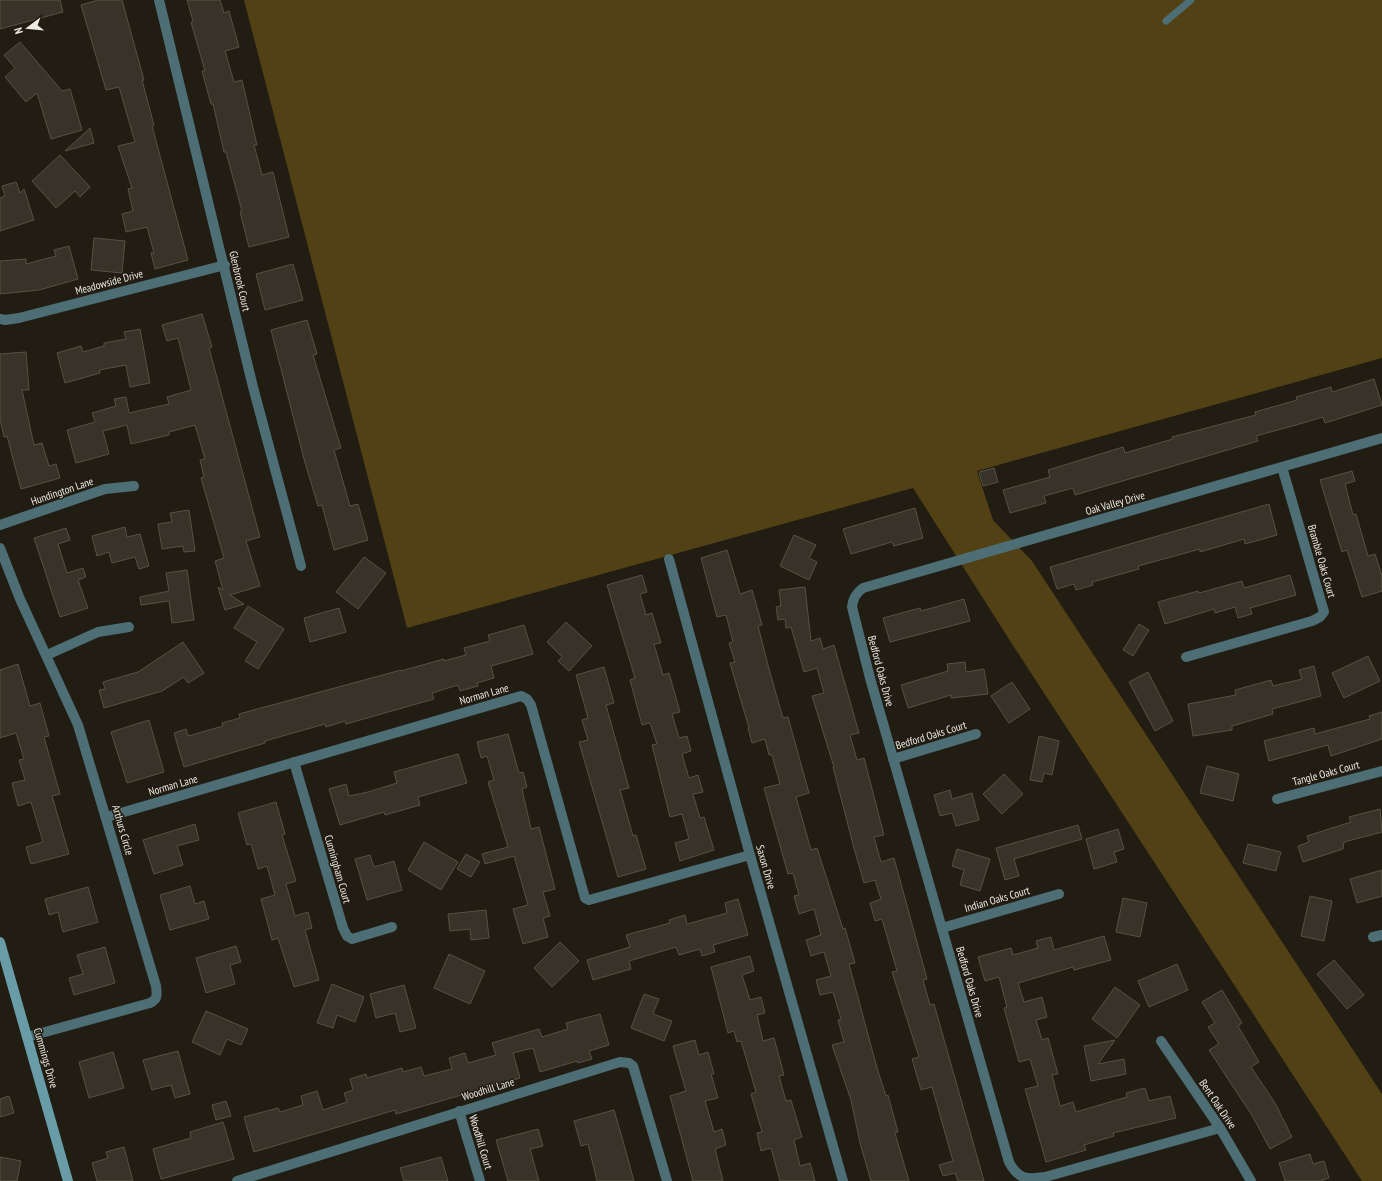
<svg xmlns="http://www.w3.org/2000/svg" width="1382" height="1181" font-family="'PT Sans Narrow',sans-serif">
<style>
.green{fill:#524115}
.building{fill:#383328;stroke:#565145}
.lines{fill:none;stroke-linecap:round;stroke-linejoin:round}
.lane{stroke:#4e6e75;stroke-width:7}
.street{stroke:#4e6e75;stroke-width:10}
.secondary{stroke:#689ca7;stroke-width:10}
.labels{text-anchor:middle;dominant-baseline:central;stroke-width:3;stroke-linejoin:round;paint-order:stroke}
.street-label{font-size:11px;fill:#edeae3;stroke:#211d12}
</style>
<rect width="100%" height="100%" fill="#211d12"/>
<polygon class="green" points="244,0 1382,0 1382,358 977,471 993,520 1032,561 1382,1094 1382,1181 1362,1181 1014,647 913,488 407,628"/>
<g class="building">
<polygon points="0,0 60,0 63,12 0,29"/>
<polygon points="98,0 122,0 144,80 142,80 154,125 152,126 188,260 155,269 151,253 154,253 147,227 126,232 122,214 133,211 128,189 132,188 118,146 135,142 119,87 106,90 81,5"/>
<polygon points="187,0 220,0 224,13 229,11 239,47 225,51 234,82 242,80 257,145 254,145 262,175 273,172 289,237 249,247 240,212 242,211 226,152 224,152 213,104 211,104 202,71 205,71 191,22 193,21"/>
<polygon points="20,42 62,91 70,89 82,130 51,139 37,93 26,102 5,77 15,68 4,55"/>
<polygon points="90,128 94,143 65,151"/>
<polygon points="60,155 90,187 80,197 75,191 56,208 32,181"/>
<polygon points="16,182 20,193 24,189 34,220 0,231 0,198 5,196 2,186"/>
<polygon points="94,238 125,241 122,273 91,270"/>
<polygon points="69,246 78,279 39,290 0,294 0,261 26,259 26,264 56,256 54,250"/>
<polygon points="293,264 303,300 265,310 256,274"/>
<polygon points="202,314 212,347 209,348 260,537 246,541 260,586 230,595 244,604 225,610 218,587 223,590 215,561 224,558 201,478 204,477 200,460 205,459 195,425 169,432 169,435 131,444 127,425 103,431 109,454 76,463 67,430 95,422 92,413 116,406 114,399 126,397 129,413 169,404 167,397 191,390 178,338 167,341 162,325"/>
<polygon points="307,320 317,354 313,355 341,448 334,450 350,506 358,504 368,540 334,550 322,505 318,506 304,459 271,330"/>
<polygon points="140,329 150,383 130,387 126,365 99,370 100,373 65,383 57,353 81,346 83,352 104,346 104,343 126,339 124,332"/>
<polygon points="26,352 29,390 22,390 34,445 42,443 49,466 56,464 60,478 21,489 7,436 4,437 0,419 0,354"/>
<polygon points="1374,379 1382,405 1325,423 1323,417 1296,425 1256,436 1258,441 1075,495 1073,488 1044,496 1046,503 1010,513 1003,490 1050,477 1048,470 1123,447 1125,453 1173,439 1172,437 1256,415 1255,412 1297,400 1296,397 1331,387 1332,392"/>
<polygon points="994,468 998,482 983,486 979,472"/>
<polygon points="1352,471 1355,481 1345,484 1353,515 1356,514 1368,556 1375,554 1382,576 1382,591 1362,597 1347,550 1342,552 1320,480"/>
<polygon points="1269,504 1277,535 1245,544 1244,539 1200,552 1200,549 1138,566 1139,569 1092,582 1093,585 1076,590 1074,584 1057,589 1050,567"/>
<polygon points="915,508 923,538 894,546 892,542 851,554 843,529"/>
<polygon points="189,510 195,551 184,552 183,546 162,549 158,524 172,522 170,513"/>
<polygon points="125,527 127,537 140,534 149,566 139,569 135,557 112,563 109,552 97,556 92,536"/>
<polygon points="66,528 70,540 58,544 67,573 83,568 86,577 78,580 88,608 60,617 34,538"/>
<polygon points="794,535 816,545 809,558 817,562 809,580 780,566"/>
<polygon points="727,550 740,594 752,590 762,625 758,626 769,669 783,718 788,717 809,793 796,797 811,850 817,848 843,929 845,928 855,963 849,964 877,1068 886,1096 888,1095 898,1132 895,1133 909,1181 871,1181 860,1143 851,1100 832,1045 844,1042 838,1020 841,1019 833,992 820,995 816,980 831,976 824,952 811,956 806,940 821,935 814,909 799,914 794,896 799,895 793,873 788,874 764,788 780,784 772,755 769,755 765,739 752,743 748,728 749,728 730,663 735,662 729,643 733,642 726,615 717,617 701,558"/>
<polygon points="364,557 386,573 358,609 336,592"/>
<polygon points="187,570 194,620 172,623 169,601 141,605 140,597 169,591 166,573"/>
<polygon points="642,575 647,592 640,594 646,615 652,613 661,643 654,644 663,675 669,673 680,712 672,714 679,738 687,736 691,751 682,754 689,778 698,775 703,792 693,794 700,818 704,817 714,850 680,861 675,843 689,839 682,814 670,817 652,745 657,744 650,723 642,725 630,680 635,678 607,585"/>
<polygon points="1290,575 1296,595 1250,608 1252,614 1238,618 1235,607 1215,613 1214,609 1165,624 1158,602 1198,591 1199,593 1242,581 1244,588"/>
<polygon points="805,587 811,641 820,638 823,649 834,645 859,733 850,735 857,760 864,758 884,835 874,837 881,862 894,858 927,979 923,980 930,1005 934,1004 984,1181 958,1181 955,1173 943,1176 939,1165 953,1161 932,1087 921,1090 912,1059 919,1057 892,972 897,971 882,919 875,921 870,903 881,899 875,880 864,883 854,848 833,767 834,767 812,696 824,693 817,668 804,672 791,627 786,628 785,619 778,620 776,607 781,606 779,590"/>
<polygon points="964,599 970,621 890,642 883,618 920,608 921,611"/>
<polygon points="248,606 284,629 258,669 245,661 257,642 234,628"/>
<polygon points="339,608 346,632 310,642 304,618"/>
<polygon points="566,622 592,646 569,671 558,661 562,657 547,642"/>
<polygon points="1139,624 1149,630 1133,656 1123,650"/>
<polygon points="524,625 533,654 491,666 494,678 477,683 478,686 460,691 458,685 432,693 434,699 346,724 345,721 326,727 325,724 265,741 265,743 184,767 174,733 186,729 188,736 223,726 222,723 240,718 239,714 401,670 401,671 444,659 444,661 466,655 464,648 490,641 488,635"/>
<polygon points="183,642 204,673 188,683 184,677 162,691 104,708 99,690 105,689 103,682 138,672"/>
<polygon points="1368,656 1380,681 1344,698 1332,673"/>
<polygon points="965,662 966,672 984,669 988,694 951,698 951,695 908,708 901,685 948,671 947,664"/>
<polygon points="18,664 30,706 40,703 49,736 44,737 60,794 52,796 69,854 31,864 26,847 43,842 31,802 18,806 12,783 25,780 19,760 24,759 16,733 0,738 0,670"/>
<polygon points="1314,666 1321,696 1272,709 1273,714 1232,726 1232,730 1193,736 1188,704 1236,695 1235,690 1271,680 1273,686 1302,679 1299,670"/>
<polygon points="604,667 614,703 606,705 629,788 620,790 633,836 636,835 646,869 618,877 579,742 588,740 582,720 588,718 576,675"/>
<polygon points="1148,672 1173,721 1155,731 1129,682"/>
<polygon points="1012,682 1030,709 1009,723 991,696"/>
<polygon points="1382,712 1382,739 1331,756 1328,745 1269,761 1264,741 1314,728 1315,734 1370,719 1369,716"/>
<polygon points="149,720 164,772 127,783 111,732"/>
<polygon points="508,734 519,773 523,772 527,787 522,789 531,829 539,827 555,889 543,892 550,916 543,918 548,937 523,944 513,909 528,905 514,856 485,864 482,854 508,847 488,782 494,780 487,756 481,758 477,742"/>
<polygon points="1039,736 1059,741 1052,775 1044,773 1042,782 1030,780"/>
<polygon points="458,754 467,783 418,797 420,805 385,815 384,812 340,825 329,789 346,784 349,796 368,792 397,783 394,772"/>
<polygon points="1207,766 1239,774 1233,801 1200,793"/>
<polygon points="1004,774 1023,794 1002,814 983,794"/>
<polygon points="950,790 952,799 972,793 979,820 956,826 952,813 940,816 934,795"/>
<polygon points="276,802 285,834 282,835 296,881 286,884 295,916 308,912 312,928 305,930 319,980 294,987 278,938 272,940 261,899 275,895 267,866 258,869 251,844 247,845 238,813"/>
<polygon points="1380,809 1382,832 1344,842 1343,849 1303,862 1298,846 1309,842 1307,836 1351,822 1349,817"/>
<polygon points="195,824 199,840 177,846 183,865 154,874 143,840"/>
<polygon points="1078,825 1082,839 1014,859 1019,876 1005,880 996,848"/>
<polygon points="1118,829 1124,849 1114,852 1117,862 1094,869 1086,839"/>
<polygon points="424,842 458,862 441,890 408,870"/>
<polygon points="1248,844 1281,852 1276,871 1243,863"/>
<polygon points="957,849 990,859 980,891 960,885 964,870 952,866"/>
<polygon points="466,854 480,862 471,877 457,869"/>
<polygon points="370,855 374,867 394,861 402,890 367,900 355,859"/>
<polygon points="1382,870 1382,896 1357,903 1350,879"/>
<polygon points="190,886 195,904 204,901 209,919 170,930 160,895"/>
<polygon points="88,887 98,922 63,932 58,912 49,915 45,899"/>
<polygon points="1310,896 1332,901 1324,941 1301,936"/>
<polygon points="1123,898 1147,903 1140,937 1116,932"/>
<polygon points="738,899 748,935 713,945 715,952 702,956 700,949 679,955 676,947 629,961 631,969 593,980 587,960 630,947 626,935 670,923 669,920 685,915 687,924 727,913 725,903"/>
<polygon points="486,910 489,938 471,940 470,929 450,931 448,914"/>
<polygon points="1104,936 1111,960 1074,970 1073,967 1018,983 1024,1002 1042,997 1047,1017 1036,1020 1042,1040 1048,1038 1058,1074 1052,1075 1060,1106 1073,1102 1076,1112 1127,1097 1126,1093 1145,1088 1149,1101 1170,1096 1176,1118 1113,1133 1114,1136 1084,1145 1086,1150 1046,1162 1025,1089 1038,1086 1030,1059 1019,1062 1004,1008 1007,1007 999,977 985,981 978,957 1011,948 1013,955 1038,948 1036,941 1051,937 1054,950"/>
<polygon points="560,942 579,961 552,987 534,968"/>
<polygon points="236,946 241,962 230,965 235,984 206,993 196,958"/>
<polygon points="105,947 115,983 74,995 69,978 83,974 77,955"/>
<polygon points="449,954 485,971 470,1004 434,988"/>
<polygon points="750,956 754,971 742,975 750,1000 761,997 765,1013 757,1015 763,1041 774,1038 784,1075 779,1076 786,1101 791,1100 802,1137 794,1140 800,1166 810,1163 815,1181 780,1181 771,1148 761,1151 757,1133 762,1132 751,1094 756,1092 741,1041 737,1042 734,1031 728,1033 711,967"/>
<polygon points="1334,960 1364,995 1347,1009 1317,974"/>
<polygon points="1177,964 1188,990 1149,1007 1138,981"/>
<polygon points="332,984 364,997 355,1022 337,1015 333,1028 317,1023"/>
<polygon points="404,985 416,1028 400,1032 395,1013 376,1018 370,994"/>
<polygon points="1115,987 1140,1005 1117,1038 1092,1019"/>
<polygon points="1222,990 1242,1023 1238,1026 1259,1062 1251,1067 1275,1103 1292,1137 1270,1149 1253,1117 1209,1050 1219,1044 1208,1027 1215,1023 1202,1002"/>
<polygon points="644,994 659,999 653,1014 672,1021 664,1041 631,1028"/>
<polygon points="206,1011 248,1029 241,1045 227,1039 220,1055 192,1042"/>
<polygon points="600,1014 609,1045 589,1051 592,1059 578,1063 577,1061 540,1072 533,1048 513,1053 520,1078 396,1114 395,1110 254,1152 244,1117 278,1108 280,1112 303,1105 301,1096 317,1091 323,1110 347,1102 344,1093 353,1090 350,1079 366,1074 367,1078 402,1068 403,1072 421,1067 424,1076 452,1069 449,1058 465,1053 468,1063 496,1055 492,1043 539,1029 542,1037 568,1029 566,1023"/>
<polygon points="695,1040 699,1055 708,1052 714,1074 711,1074 718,1098 705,1101 714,1132 722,1129 726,1145 715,1149 723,1181 693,1181 670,1096 686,1091 673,1046"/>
<polygon points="1115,1040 1098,1064 1124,1059 1126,1074 1091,1081 1084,1046"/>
<polygon points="178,1051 190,1094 175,1098 171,1085 152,1090 143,1060"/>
<polygon points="113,1052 124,1088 89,1098 79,1062"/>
<polygon points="9,1096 14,1113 0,1117 0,1099"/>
<polygon points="226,1101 231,1116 216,1120 212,1105"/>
<polygon points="614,1110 623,1141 634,1181 597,1181 588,1144 581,1146 574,1121"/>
<polygon points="223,1122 234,1159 161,1179 153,1149 191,1138 190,1132"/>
<polygon points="538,1129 543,1146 530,1149 539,1181 508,1181 496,1140"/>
<polygon points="124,1147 133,1181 97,1181 92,1163 108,1158 106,1152"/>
<polygon points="1310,1154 1313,1164 1324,1161 1329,1178 1320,1181 1285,1181 1279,1163"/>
<polygon points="0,1157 21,1161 17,1181 0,1181"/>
<polygon points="441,1157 448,1181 404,1181 400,1168"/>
</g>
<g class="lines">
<polyline class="lane" points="1166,21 1191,0"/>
<g class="street">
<polyline points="159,0 253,387 301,566"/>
<polyline points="0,319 5,320 19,318 225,265"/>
<polyline points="0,525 105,489 134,486"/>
<path d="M0,548L20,599L78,725L156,986C157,995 158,999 150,1003L27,1037"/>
<polyline points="669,559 750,855 843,1181"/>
<polyline points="47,655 98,632 129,627"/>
<polyline points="1186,657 1312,621 1320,617 1324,612 1282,467"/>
<polyline points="893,759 976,734"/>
<polyline points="294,762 343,928 347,936 352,939 392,927"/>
<polyline points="1277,799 1382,771"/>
<polyline points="107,817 521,696 527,699 531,705 585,898 589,900 750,855"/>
<polyline points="942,928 1059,894"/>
<polyline points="1373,937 1382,935"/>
<polyline points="1161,1041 1220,1128 1251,1181"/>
<polyline points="459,1111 480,1181"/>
<path d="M1220,1128L1045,1177C1026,1180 1018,1179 1009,1162L870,678L852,607C853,598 856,593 863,588L1382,438"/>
<polyline points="237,1181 620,1062 629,1063 633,1066 667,1181"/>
</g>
<polyline class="secondary" points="0,942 68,1181"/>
</g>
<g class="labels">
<g class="street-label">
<text transform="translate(240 281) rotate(77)">Glenbrook Court</text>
<text transform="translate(109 282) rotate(-15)">Meadowside Drive</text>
<text transform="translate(62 491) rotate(-19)">Hundington Lane</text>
<text transform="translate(1115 503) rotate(-16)">Oak Valley Drive</text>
<text transform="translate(1322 561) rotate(74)">Bramble Oaks Court</text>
<text transform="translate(881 671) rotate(75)">Bedford Oaks Drive</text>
<text transform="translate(484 694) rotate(-16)">Norman Lane</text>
<text transform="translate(931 735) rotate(-17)">Bedford Oaks Court</text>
<text transform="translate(1326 773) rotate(-15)">Tangle Oaks Court</text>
<text transform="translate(173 785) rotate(-16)">Norman Lane</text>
<text transform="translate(123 830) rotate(74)">Arthurs Circle</text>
<text transform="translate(766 867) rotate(74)">Saxon Drive</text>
<text transform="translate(338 869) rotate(74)">Cunningham Court</text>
<text transform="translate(997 899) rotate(-16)">Indian Oaks Court</text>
<text transform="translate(970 982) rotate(74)">Bedford Oaks Drive</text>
<text transform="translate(46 1058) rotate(74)">Cummings Drive</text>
<text transform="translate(488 1089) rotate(-17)">Woodhill Lane</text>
<text transform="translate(1218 1104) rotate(56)">Bent Oak Drive</text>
<text transform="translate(481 1142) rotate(73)">Woodhill Court</text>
</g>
</g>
<g transform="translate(28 28) rotate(254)" stroke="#211d12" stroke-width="3" paint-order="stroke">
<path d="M0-3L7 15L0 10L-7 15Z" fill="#edeae3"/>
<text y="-6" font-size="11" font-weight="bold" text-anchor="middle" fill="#edeae3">N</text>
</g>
</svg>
